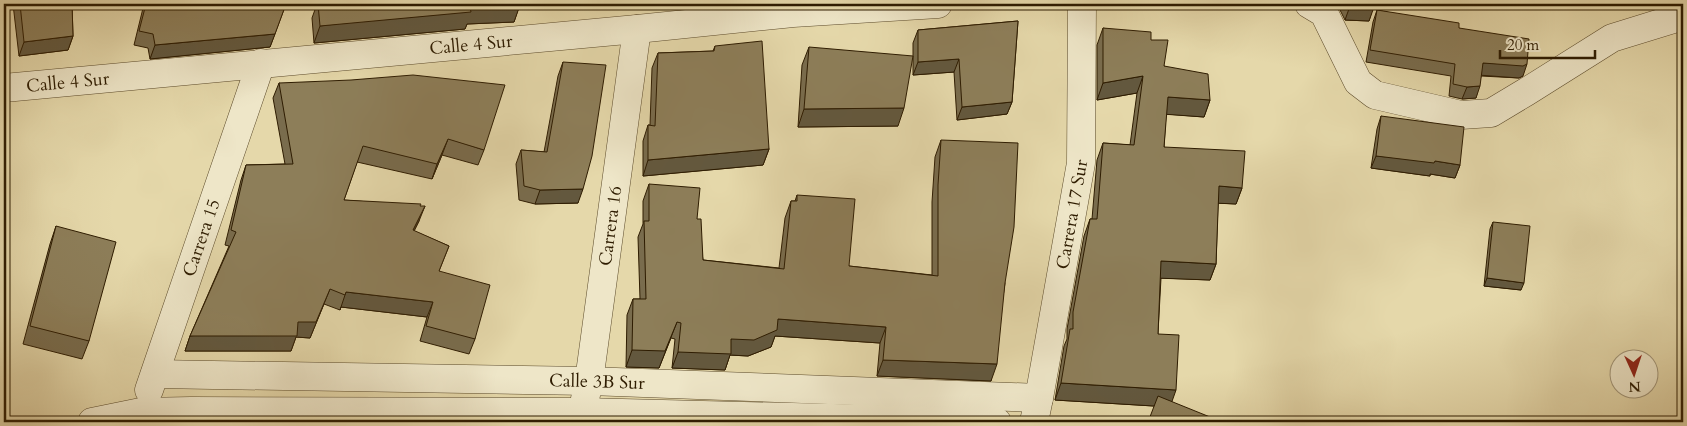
<svg xmlns="http://www.w3.org/2000/svg" width="1687" height="426" font-family="Cardo,serif">
<style>
.lines{fill:none;stroke-linecap:round;stroke-linejoin:round}
.street-casing{stroke:#5c4b2b;stroke-width:29}
.street{stroke:#eee6c8;stroke-width:28}
.wall{fill:#796c4d;stroke:#2e1c01}
.shaded-wall{fill:#63583e;stroke:#2e1c01}
.building{fill:#8d7e59;stroke:#2e1c01}
.labels{text-anchor:middle;dominant-baseline:central;stroke-width:4;stroke-linejoin:round;paint-order:stroke}
.street-label{font-size:18px;fill:#2e1c01;stroke:#eee6c8}
</style>
<rect width="100%" height="100%" fill="#e5d8aa"/>
<filter id="stains"><feTurbulence type="fractalNoise" baseFrequency=".004" numOctaves="4"/><feColorMatrix values="0 0 0 0 .2 0 0 0 0 .09 0 0 0 0 .02 0 0 0 .5 -.17"/></filter>
<radialGradient id="worn" r=".72"><stop offset=".6" stop-color="#630" stop-opacity="0"/><stop offset="1" stop-color="#630" stop-opacity=".3"/></radialGradient>
<g class="lines">
<g class="street-casing">
<g id="street">
<polyline points="1309,4 1324,13 1358,82 1375,95 1461,115 1491,113 1526,92 1612,38 1683,16"/>
<path id="s1" d="M4,88L637,29L793,13L938,4"/>
<path id="s2" d="M155,374L589,381L1039,398"/>
<path id="s3" d="M149,390L261,63"/>
<path id="s4" d="M585,399L589,381L637,29"/>
<polyline points="92,422 141,412 191,411 582,412 997,422"/>
<path id="s5" d="M1034,422L1039,398L1081,163L1082,4"/>
</g>
</g>
<use href="#street" class="street"/>
</g>
<g class="wall">
<polygon points="13,4 72,4 73,36 68,50 19,56"/>
<polygon points="144,4 286,4 270,47 150,59 148,48 134,45"/>
<polygon points="317,4 520,4 514,22 467,24 465,29 314,43 312,18"/>
<polygon points="1337,4 1374,4 1369,21 1345,20"/>
<polygon points="1377,10 1459,28 1523,76 1519,78 1481,76 1476,98 1462,99 1449,96 1451,76 1366,62 1373,22"/>
<polygon points="1018,21 1012,102 1007,114 957,120 954,72 913,75 913,43 918,30"/>
<polygon points="1103,28 1151,40 1164,66 1210,100 1204,117 1166,114 1164,147 1242,188 1236,204 1218,203 1216,264 1210,280 1161,278 1154,406 1055,400 1064,346 1067,339 1067,329 1084,236 1090,219 1092,219 1097,160 1103,143 1130,145 1137,93 1097,100 1097,45"/>
<polygon points="715,46 769,149 763,165 643,176 643,141 648,125 650,125 652,68 658,53 713,51"/>
<polygon points="809,47 898,126 798,127 802,65"/>
<polygon points="563,62 578,203 535,204 519,200 516,164 521,150 544,152 558,76"/>
<polygon points="279,83 484,150 478,165 442,155 432,179 357,162 344,200 420,206 419,221 414,231 449,246 439,271 475,339 469,354 420,341 427,317 341,307 340,310 324,304 310,338 296,337 291,351 185,351 190,336 229,246 225,245 241,180 246,165 285,164 273,98"/>
<polygon points="1381,116 1460,165 1455,178 1430,174 1430,176 1371,168 1377,129"/>
<polygon points="941,140 1005,283 991,381 877,376 880,343 775,336 771,347 748,356 730,355 725,370 672,368 675,339 671,338 659,368 626,367 627,315 633,299 640,299 638,237 643,224 643,201 649,184 697,219 703,260 779,268 785,218 791,201 795,201 797,195 849,266 932,275 932,202 935,157"/>
<polygon points="1493,222 1521,290 1484,286 1490,229"/>
<polygon points="56,226 89,341 82,359 23,344 50,244"/>
</g>
<g class="shaded-wall">
<polygon points="520,5 514,22 467,24 465,29 314,43 320,26 470,7"/>
<polygon points="1350,6 1374,7 1369,21 1345,20"/>
<polygon points="275,34 270,47 150,59 155,45"/>
<polygon points="73,36 68,50 19,56 24,42"/>
<polygon points="959,59 954,72 913,75 918,62"/>
<polygon points="1483,63 1527,64 1523,76 1519,78 1478,75"/>
<polygon points="1143,76 1137,93 1097,100 1103,83"/>
<polygon points="1480,86 1476,98 1462,99 1467,87"/>
<polygon points="1168,97 1210,100 1204,117 1162,114"/>
<polygon points="1012,102 1007,114 957,120 962,107"/>
<polygon points="904,108 898,126 798,127 804,109"/>
<polygon points="448,139 442,155 432,179 437,164"/>
<polygon points="769,149 763,165 643,176 648,160"/>
<polygon points="1376,156 1435,161 1460,165 1455,178 1430,174 1430,176 1371,168"/>
<polygon points="1219,186 1242,188 1236,204 1213,203"/>
<polygon points="583,189 578,203 535,204 540,190"/>
<polygon points="425,206 419,221 407,245 413,230"/>
<polygon points="1161,261 1216,264 1210,280 1155,278"/>
<polygon points="1487,278 1524,283 1521,290 1484,286"/>
<polygon points="330,289 310,338 296,337 291,351 185,351 190,336 298,322"/>
<polygon points="346,292 433,302 427,317 341,307 340,310"/>
<polygon points="778,319 886,327 880,343 775,336 771,347 748,356 730,355 725,370 672,368 678,352 731,339"/>
<polygon points="677,322 659,368 626,367 632,350"/>
<polygon points="883,360 997,364 991,381 877,376"/>
<polygon points="1061,383 1176,390 1170,407 1055,400"/>
</g>
<g class="building">
<polygon points="20,4 72,4 73,36 24,42"/>
<polygon points="146,4 286,4 275,34 155,45 153,34 139,31"/>
<polygon points="318,4 520,4 520,5 470,7 471,12 320,26"/>
<polygon points="1349,4 1374,4 1374,7 1350,6"/>
<polygon points="1377,10 1459,23 1459,28 1529,39 1527,64 1523,66 1483,63 1480,86 1467,87 1453,84 1455,64 1370,50"/>
<polygon points="1018,21 1012,102 962,107 959,59 918,62 918,30"/>
<polygon points="1103,28 1151,32 1151,40 1168,40 1164,66 1208,74 1210,100 1168,97 1164,147 1245,151 1242,188 1219,186 1216,264 1161,261 1158,334 1179,335 1176,390 1061,383 1070,329 1073,329 1073,312 1090,219 1097,219 1103,143 1134,145 1143,76 1103,83"/>
<polygon points="762,41 769,149 648,160 648,125 655,126 658,53 714,51 715,46"/>
<polygon points="809,47 913,56 904,108 804,109"/>
<polygon points="563,62 606,65 592,156 583,189 540,190 524,186 521,150 547,152"/>
<polygon points="413,75 505,85 484,150 448,139 437,164 363,146 344,200 421,204 420,206 425,206 413,230 449,246 439,271 490,285 475,339 426,326 433,302 346,292 345,295 330,289 316,322 298,322 297,336 190,336 236,232 231,230 246,165 293,164 279,83 351,80"/>
<polygon points="1381,116 1464,127 1460,165 1435,161 1434,163 1376,156"/>
<polygon points="941,140 1018,143 1014,227 1005,283 997,364 883,360 886,327 778,319 777,330 754,340 731,339 731,354 678,352 681,323 677,322 665,351 632,350 633,299 646,299 644,221 649,221 649,184 700,188 697,219 701,219 703,260 784,269 791,201 797,201 797,195 855,199 849,266 938,276 938,185"/>
<polygon points="1493,222 1530,226 1524,283 1487,278"/>
<polygon points="56,226 116,242 89,341 30,326"/>
<polygon points="1158,396 1210,417 1207,422 1148,422"/>
<polygon points="133,417 156,422 114,422 114,420"/>
<polygon points="263,418 282,422 261,422"/>
<polygon points="467,419 517,419 516,422 467,422"/>
<polygon points="316,420 324,422 316,422"/>
<polygon points="366,421 381,422 366,422"/>
</g>
<g class="labels">
<g class="street-label">
<text stroke="none"><textPath href="#s1" startOffset="469">Calle 4 Sur</textPath></text>
<text stroke="none"><textPath href="#s1" startOffset="64">Calle 4 Sur</textPath></text>
<text stroke="none"><textPath href="#s5" startOffset="211">Carrera 17 Sur</textPath></text>
<text stroke="none"><textPath href="#s4" startOffset="175">Carrera 16</textPath></text>
<text stroke="none"><textPath href="#s3" startOffset="161">Carrera 15</textPath></text>
<text stroke="none"><textPath href="#s2" startOffset="442">Calle 3B Sur</textPath></text>
</g>
</g>
<rect width="1687" height="426" fill="none" stroke="#e5d8aa" stroke-width="20"/>
<rect x="5" y="5" width="1677" height="416" fill="none" stroke="#2e1c01" stroke-width="2.5"/>
<rect x="10" y="10" width="1667" height="406" fill="none" stroke="#2e1c01"/>
<g transform="translate(1634 374) rotate(177)"><circle r="24" fill="#eee6c8" stroke="#a19578"/>
<path d="M0-4L9 19L0 12L-9 19Z" fill="#8f2418"/>
<text y="-8" font-size="14" font-weight="bold" text-anchor="middle" fill="#2e1c01">N</text>
</g>
<path d="M1500 50v8h95v-8" fill="none" stroke="#2e1c01" stroke-width="2.5"/>
<text x="1507" y="50" font-size="15" fill="#2e1c01" stroke="#eee6c8" stroke-width="4" paint-order="stroke">20 m</text>
<rect width="100%" height="100%" filter="url(#stains)"/>
<rect width="100%" height="100%" fill="url(#worn)"/>
</svg>
